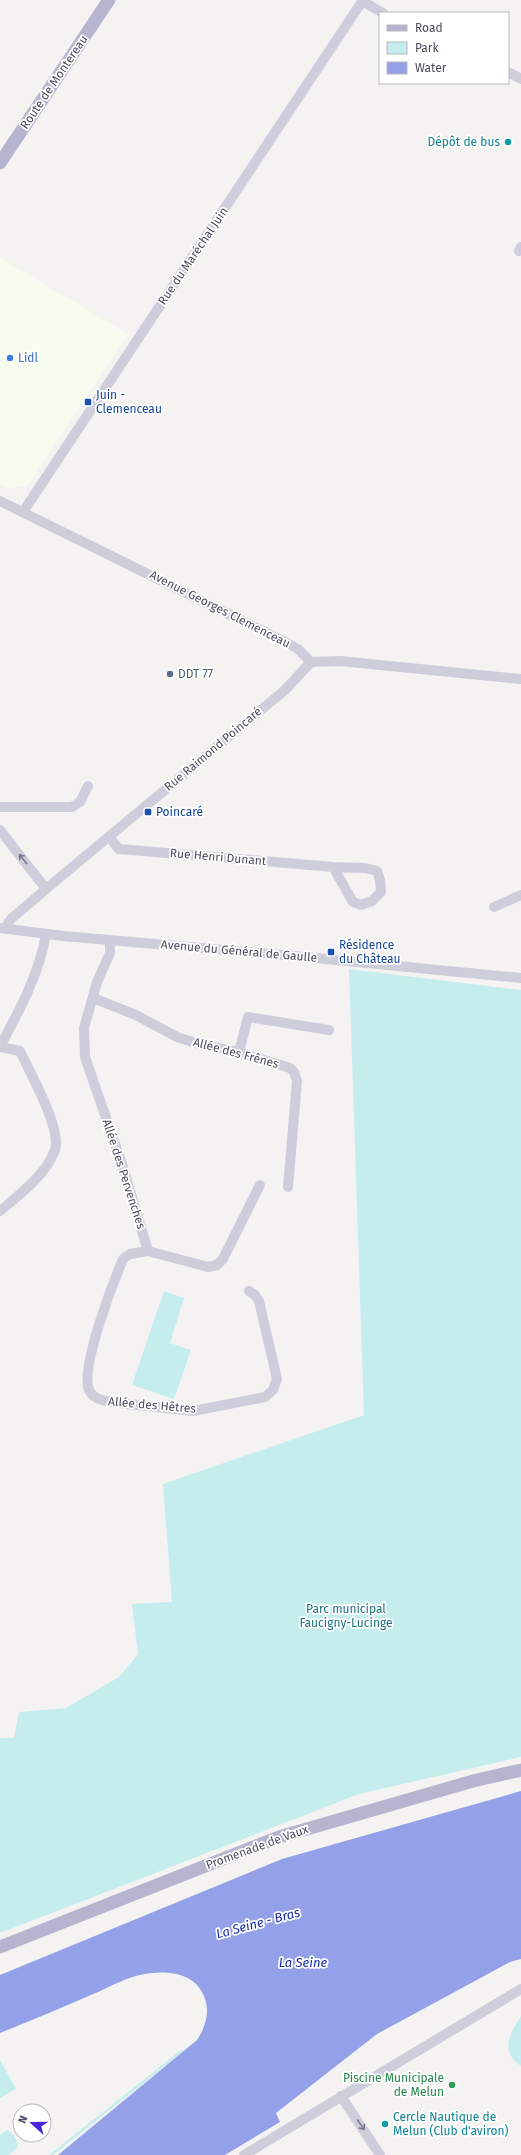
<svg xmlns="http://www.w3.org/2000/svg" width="521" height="2155" font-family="'Fira Sans',sans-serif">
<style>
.commercial{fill:#f7fcef}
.green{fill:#c5edee}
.water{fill:#94a1e8}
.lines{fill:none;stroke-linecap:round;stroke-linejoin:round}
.minor{stroke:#cecddb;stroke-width:10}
.major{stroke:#b7b4cf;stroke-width:13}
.oneway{stroke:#7a788a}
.culture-dot{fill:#0f9aa8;stroke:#fff;stroke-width:1.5}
.shop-dot{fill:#3f7fe0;stroke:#fff;stroke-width:1.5}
.transit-dot{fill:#1a4fb4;stroke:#fff;stroke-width:1.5}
.service-dot{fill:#5c6f8a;stroke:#fff;stroke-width:1.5}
.leisure-dot{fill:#2e9e5b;stroke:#fff;stroke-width:1.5}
.labels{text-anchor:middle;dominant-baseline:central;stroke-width:3.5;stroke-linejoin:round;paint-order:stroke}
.street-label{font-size:12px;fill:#4d4b5f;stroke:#fff}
.culture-label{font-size:12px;fill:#0d838f;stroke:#fff;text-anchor:end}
.shop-label{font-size:12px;fill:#366cbe;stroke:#fff;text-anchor:start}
.transit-label{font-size:12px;fill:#164399;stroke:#fff;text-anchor:start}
.service-label{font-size:12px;fill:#4e5e75;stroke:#fff;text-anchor:start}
.park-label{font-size:12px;fill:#1d717e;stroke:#fff}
.leisure-label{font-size:12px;fill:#27864d;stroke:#fff;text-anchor:end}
.water-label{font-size:13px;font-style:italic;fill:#152ba8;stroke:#fff}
</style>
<rect width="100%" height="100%" fill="#f4f3f2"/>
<polygon class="commercial" points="0,258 128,334 27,486 6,488 0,485"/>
<g class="green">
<polygon points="349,969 521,990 521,1757 359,1794 0,1933 0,1738 14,1738 19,1712 66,1708 119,1677 138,1654 132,1604 172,1602 163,1484 364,1415"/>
<polygon points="164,1291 184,1298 170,1343 191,1350 174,1399 132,1385"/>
<path d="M521,2016V2066C499,2051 510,2033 521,2016Z"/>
<polygon points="181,2050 185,2050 53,2155 49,2155"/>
<polygon points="0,2060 16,2089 0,2098"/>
<path d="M7,2130C13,2132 18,2141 18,2147L9,2155H0V2135Z"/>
</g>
<path class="water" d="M521,1791V1959L510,1962L377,2034L276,2113L280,2122L225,2155H58L197,2040C207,2025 211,2008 202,1992C191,1971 161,1970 140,1975C126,1978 111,1986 98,1992C65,2006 33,2020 0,2033V1975L282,1859Z"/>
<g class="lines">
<g class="minor">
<polyline points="362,1 383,13"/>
<polyline points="508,72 521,79"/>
<polyline points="519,251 521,247"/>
<polyline points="0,501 289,644 298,649 311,662"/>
<polyline points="23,512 363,0"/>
<polyline points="311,662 340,661 521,679"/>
<polyline points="0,807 72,807 80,802 88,786"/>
<polyline points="0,830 46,889"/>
<polyline points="109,837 119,849 333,867 353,902 361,905 372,901 381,892 380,880 377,871 365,868 333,867"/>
<polyline points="494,907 521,895"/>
<polyline points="0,928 63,936 305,957 521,978"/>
<polyline points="5,928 11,919 46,889 285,690 311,662"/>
<polyline points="110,941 110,953 97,982 84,1028 85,1057 123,1167 148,1251 208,1267 217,1265 223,1259 260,1185"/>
<polyline points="93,998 136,1015 177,1037 202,1045 239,1052 290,1068 294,1072 297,1081 288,1187"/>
<path d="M0,1046C19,1012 40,972 46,934"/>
<path d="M0,1047L20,1051C30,1073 62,1129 55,1150C46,1175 19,1195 0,1211"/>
<polyline points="239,1052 248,1017 329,1030"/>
<path d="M148,1251L130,1254L123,1259C113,1283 80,1368 89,1390C92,1398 102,1400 110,1402L193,1411L265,1397L273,1390L277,1379L259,1301L255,1295L249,1291"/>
<polyline points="341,2096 380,2155"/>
<polyline points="244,2155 521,1989"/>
</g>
<g class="major">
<polyline points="0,163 109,0"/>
<polyline points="0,1947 279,1837 473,1781 521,1770"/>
</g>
</g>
<defs><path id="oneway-shaft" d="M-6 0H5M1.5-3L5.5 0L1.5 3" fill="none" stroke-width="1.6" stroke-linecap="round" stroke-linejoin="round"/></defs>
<g class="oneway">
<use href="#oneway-shaft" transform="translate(23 859) rotate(-129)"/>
<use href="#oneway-shaft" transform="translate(361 2125) rotate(56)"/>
</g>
<g class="culture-dot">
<circle cx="508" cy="142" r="4"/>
<circle cx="385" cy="2124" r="4"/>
</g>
<circle class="shop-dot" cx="10" cy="358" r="4"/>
<g class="transit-dot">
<rect x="84" y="398" width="8" height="8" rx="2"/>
<rect x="144" y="808" width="8" height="8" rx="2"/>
<rect x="327" y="948" width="8" height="8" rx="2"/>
</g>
<circle class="service-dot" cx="170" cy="674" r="4"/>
<circle class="leisure-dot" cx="452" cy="2085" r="4"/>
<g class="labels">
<g class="street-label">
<text transform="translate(54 82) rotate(-56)">Route de Montereau</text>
<text transform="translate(193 256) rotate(-56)">Rue du Maréchal Juin</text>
<text transform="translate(220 609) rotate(27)">Avenue Georges Clemenceau</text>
<text transform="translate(213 749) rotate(-40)">Rue Raimond Poincaré</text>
<text transform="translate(218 857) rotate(5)">Rue Henri Dunant</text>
<text transform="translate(239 951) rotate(5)">Avenue du Général de Gaulle</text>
<text transform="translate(236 1053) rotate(15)">Allée des Frênes</text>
<text transform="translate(124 1174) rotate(72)">Allée des Pervenches</text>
<text transform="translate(152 1405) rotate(5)">Allée des Hêtres</text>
<text transform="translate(257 1847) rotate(-20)">Promenade de Vaux</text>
</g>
<g class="culture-label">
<text x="500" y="142">Dépôt de bus</text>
<text x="393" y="2117" text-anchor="start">Cercle Nautique de<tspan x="393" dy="14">Melun (Club d'aviron)</tspan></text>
</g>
<g class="shop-label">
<text x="18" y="358">Lidl</text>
</g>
<g class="transit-label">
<text x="96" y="395">Juin -<tspan x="96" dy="14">Clemenceau</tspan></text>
<text x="156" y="812">Poincaré</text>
<text x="339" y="945">Résidence<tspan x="339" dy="14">du Château</tspan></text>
</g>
<g class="service-label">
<text x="178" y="674">DDT 77</text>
</g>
<g class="park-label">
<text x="346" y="1609">Parc municipal<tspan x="346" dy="14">Faucigny-Lucinge</tspan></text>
</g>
<g class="leisure-label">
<text x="444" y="2078">Piscine Municipale<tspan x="444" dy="14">de Melun</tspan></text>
</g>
<g class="water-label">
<text transform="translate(258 1923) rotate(-15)">La Seine - Bras</text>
<text x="303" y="1962">La Seine</text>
</g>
</g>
<rect x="379" y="12" width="130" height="72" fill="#ffffff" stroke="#b8b7bf"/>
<rect x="387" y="25" width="20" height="6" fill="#b7b4cf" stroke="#b8b7bf"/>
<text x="415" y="32" font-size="12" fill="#4d4b5f">Road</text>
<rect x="387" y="42" width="20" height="12" fill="#c5edee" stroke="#b8b7bf"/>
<text x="415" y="52" font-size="12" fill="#4d4b5f">Park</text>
<rect x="387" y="62" width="20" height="12" fill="#94a1e8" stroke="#b8b7bf"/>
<text x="415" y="72" font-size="12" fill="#4d4b5f">Water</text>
<g transform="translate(32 2123) rotate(291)"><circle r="19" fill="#ffffff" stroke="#b8b7bf"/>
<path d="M0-3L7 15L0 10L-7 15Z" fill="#4a25dc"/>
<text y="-6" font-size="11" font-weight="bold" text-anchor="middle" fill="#4d4b5f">N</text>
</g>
</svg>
